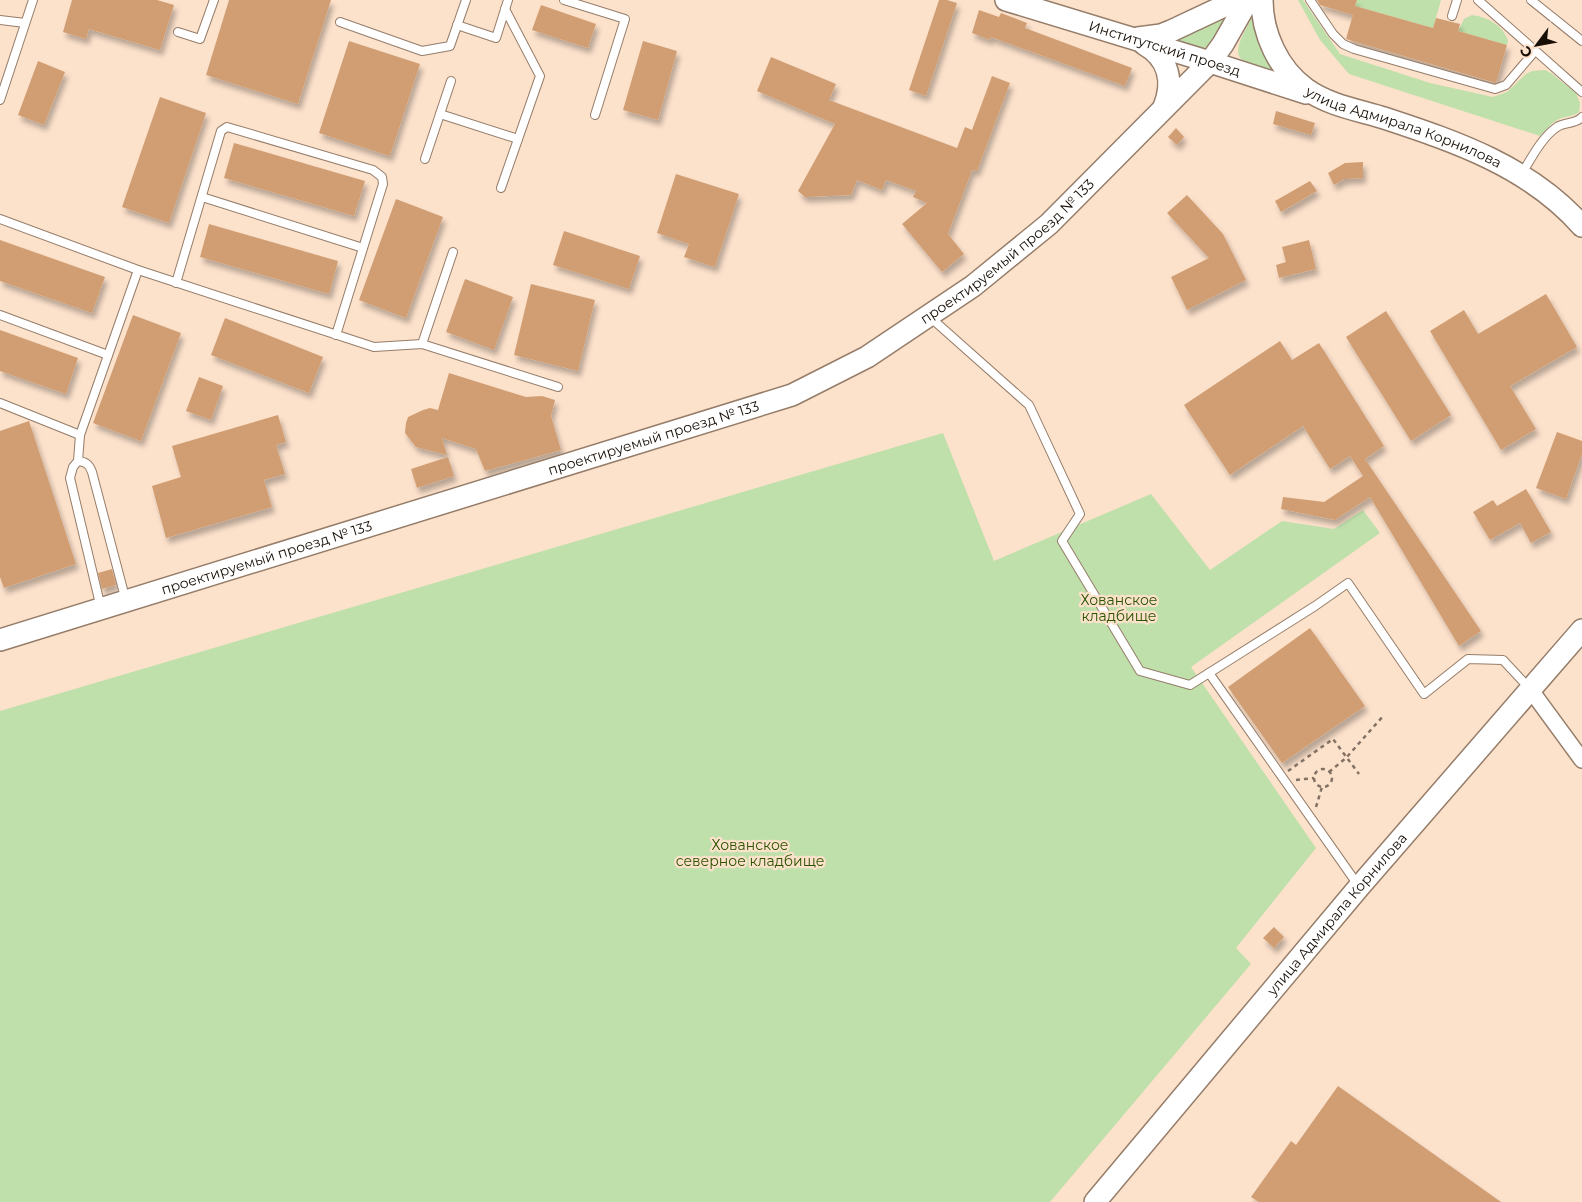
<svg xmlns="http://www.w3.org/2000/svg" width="1582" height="1202" font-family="Montserrat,sans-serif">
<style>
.green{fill:#bfe0ab}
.building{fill:#d19e73;filter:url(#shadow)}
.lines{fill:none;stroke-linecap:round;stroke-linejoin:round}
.lane-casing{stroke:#957d69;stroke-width:10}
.street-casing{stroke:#957d69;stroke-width:18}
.secondary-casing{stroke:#957d69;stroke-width:24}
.path{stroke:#837263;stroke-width:2.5;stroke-dasharray:4 4;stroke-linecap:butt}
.lane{stroke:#fff;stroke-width:8}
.street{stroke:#fff;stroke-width:15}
.secondary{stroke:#fff;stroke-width:21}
.labels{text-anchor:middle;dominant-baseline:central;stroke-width:4.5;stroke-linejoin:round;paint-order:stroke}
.street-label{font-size:14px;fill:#170e06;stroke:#fce1cb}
.park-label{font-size:14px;fill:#2a5300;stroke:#fce1cb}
</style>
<defs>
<filter id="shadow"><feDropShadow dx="3" dy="5.5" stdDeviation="2.5" flood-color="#0004"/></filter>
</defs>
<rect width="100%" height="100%" fill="#fce1cb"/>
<g class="green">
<path d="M1298,0H1303L1340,54L1430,83L1493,97L1507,92L1526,74L1532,71L1545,70L1551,73L1576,93L1580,103L1579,112C1573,117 1566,116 1559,119C1551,123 1546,130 1540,136L1349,74L1320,40Z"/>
<polygon points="1357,0 1441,0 1433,28 1355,6"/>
<path d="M1227,15C1208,58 1205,52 1165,37Z"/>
<path d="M1472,15C1488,17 1502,25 1508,40L1507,45L1458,31L1464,19Z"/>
<path d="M1252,17L1255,18L1276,75C1233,59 1229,60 1252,17Z"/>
<polygon points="943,433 994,561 1151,494 1210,570 1282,521 1334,529 1363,510 1380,533 1191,667 1316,848 1236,948 1251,964 1050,1202 0,1202 0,711"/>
</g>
<g class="building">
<polygon points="72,0 157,0 174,5 160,50 89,29 86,39 63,32"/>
<polygon points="229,0 331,0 298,104 206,75"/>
<polygon points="939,0 947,0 957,3 926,96 909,90"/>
<polygon points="1317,0 1357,0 1355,6 1433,28 1436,18 1460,24 1458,31 1507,45 1496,83 1346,39 1354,11 1353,15 1320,5"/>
<polygon points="541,5 596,24 588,48 532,30"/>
<polygon points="979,10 999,17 1001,13 1027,23 1025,28 1132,68 1125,86 991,37 990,40 972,33"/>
<polygon points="349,41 420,64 390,156 319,133"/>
<polygon points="643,41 677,51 658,120 623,110"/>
<polygon points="771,57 836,84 829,100 957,148 965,127 972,130 992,76 1010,83 977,171 972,170 948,234 964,254 942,272 902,224 927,203 913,197 916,191 886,180 882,190 857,180 851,195 805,197 798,191 835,124 757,91"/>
<polygon points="38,61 65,72 44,125 18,115"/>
<polygon points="160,97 206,113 169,223 122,207"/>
<polygon points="1276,111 1315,123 1311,135 1273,124"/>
<polygon points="1176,128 1184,137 1177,145 1168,137"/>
<polygon points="234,143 365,181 354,216 224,178"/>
<polygon points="1363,162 1363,178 1344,179 1334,185 1328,173 1345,163"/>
<polygon points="676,174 739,194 715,267 684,257 689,244 657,233"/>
<polygon points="1310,181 1317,191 1281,212 1275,201"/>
<polygon points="1187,195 1223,234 1246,280 1187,310 1171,277 1209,258 1167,213"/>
<polygon points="396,199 443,217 406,318 359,300"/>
<polygon points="209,224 338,261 329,294 200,257"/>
<polygon points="564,231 640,256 629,289 553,265"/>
<polygon points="0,240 105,277 92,313 0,281"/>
<polygon points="1309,240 1316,269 1279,278 1276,265 1286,262 1282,247"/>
<polygon points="465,279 513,297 494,350 446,332"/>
<polygon points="531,284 595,300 578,371 514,355"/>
<polygon points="1546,294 1577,347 1510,386 1536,429 1501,450 1430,331 1464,310 1478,334"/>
<polygon points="1386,311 1451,415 1411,441 1346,337"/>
<polygon points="133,315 181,333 141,441 93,423"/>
<polygon points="225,318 323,357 309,393 211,355"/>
<polygon points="0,330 78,358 66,394 0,371"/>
<polygon points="1280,341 1292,360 1319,343 1384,446 1365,459 1481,631 1459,646 1370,497 1335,520 1281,509 1283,497 1324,502 1363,476 1350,456 1330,469 1303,426 1230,475 1184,405"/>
<polygon points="449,373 526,397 542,396 555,400 551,416 561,450 485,471 476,449 442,438 447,455 416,447 405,433 406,423 408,417 423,410 430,408 438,410"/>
<polygon points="199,377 223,386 211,420 186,411"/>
<polygon points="278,415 286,442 276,445 285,474 264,480 272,507 166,538 152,486 181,477 172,446"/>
<polygon points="29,421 76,564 4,588 0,577 0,431"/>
<polygon points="1557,432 1582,441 1582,454 1566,499 1536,488"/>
<polygon points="448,457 454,476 417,488 411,469"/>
<polygon points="1526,489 1551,532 1531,543 1520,523 1490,540 1473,512 1493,500 1497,506"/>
<polygon points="112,569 116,585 102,589 98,573"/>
<polygon points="1310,628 1365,706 1282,763 1228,687"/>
<polygon points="1274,927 1284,937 1274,948 1263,938"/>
<polygon points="1338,1086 1501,1202 1259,1202 1251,1197 1291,1141 1296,1145"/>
</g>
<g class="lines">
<g class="lane-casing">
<g id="lane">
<polyline points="564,0 625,19 595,115"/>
<polyline points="1310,0 1333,34 1343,44 1354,49 1495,89 1506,85 1535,51"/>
<polyline points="1478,0 1582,92"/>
<polyline points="1531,0 1582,41"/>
<polyline points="1452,16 1457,0"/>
<polyline points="0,20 25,23"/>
<polyline points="340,22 422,51 450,46 466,0"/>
<polyline points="457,25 496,38 508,0"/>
<polyline points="178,32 200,39 214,0"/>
<polyline points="0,100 33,0"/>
<polyline points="440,114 451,81"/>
<polyline points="425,159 440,114 518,139"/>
<path d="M1521,175C1531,159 1541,138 1557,127C1565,122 1576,124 1582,117"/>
<polyline points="501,188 540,76 505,9"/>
<polyline points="202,197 363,248"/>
<polyline points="0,219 138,270 374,347 422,344 558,387"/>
<polyline points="176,283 221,131 227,127 373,170 382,177 383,184 336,335"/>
<polyline points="0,315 108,355"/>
<polyline points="931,318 1029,405 1080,514 1062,541 1140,671 1190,685 1315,606 1348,583 1424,694 1468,659 1503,660 1530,689"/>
<polyline points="422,344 453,252"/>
<polyline points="0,403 80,435"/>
<path d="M78,461C86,462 89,464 92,472L126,601"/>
<polyline points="101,608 70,478 73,467 78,461 80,435 138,270"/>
<polyline points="1209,673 1358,885"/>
</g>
</g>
<g class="street-casing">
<polyline id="street" points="1530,689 1582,760"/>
</g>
<g class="secondary-casing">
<g id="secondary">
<path id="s1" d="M1006,0L1210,62L1306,93"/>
<path id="s2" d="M1262,0C1262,33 1278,69 1306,89C1328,105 1358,110 1384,118C1457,142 1530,167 1582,226"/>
<polyline points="1138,38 1161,35 1171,31 1237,0"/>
<path d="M1144,44C1169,58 1174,82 1164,107"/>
<path id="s3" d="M0,640L792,395L867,357L973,286L1049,224L1210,62L1223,44L1248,0"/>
<path id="s4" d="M1095,1202L1359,887L1582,630"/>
</g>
</g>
<g class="path">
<circle cx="1323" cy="778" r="9"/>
<polyline points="1288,771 1333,739 1359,774"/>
<polyline points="1329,772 1346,758 1384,715"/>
<polyline points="1296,780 1314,778"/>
<polyline points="1316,807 1322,787"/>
</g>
<use href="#lane" class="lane"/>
<use href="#street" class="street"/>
<use href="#secondary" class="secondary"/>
</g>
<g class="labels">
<g class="street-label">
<text stroke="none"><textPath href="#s1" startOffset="166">Институтский проезд</textPath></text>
<text stroke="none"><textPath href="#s2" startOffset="208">улица Адмирала Корнилова</textPath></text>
<text stroke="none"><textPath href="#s3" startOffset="1089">проектируемый проезд № 133</textPath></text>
<text stroke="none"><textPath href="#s3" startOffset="684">проектируемый проезд № 133</textPath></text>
<text stroke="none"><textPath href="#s3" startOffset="279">проектируемый проезд № 133</textPath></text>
<text stroke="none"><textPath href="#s4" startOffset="376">улица Адмирала Корнилова</textPath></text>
</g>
<g class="park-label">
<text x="1119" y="600">Хованское<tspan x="1119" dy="16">кладбище</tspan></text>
<text x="750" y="845">Хованское<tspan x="750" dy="16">северное кладбище</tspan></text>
</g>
</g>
<g transform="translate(1537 45) rotate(238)" stroke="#fce1cb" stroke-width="4" paint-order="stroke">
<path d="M0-4L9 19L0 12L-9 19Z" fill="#170e06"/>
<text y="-8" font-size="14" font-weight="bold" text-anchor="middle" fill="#170e06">С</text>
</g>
</svg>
